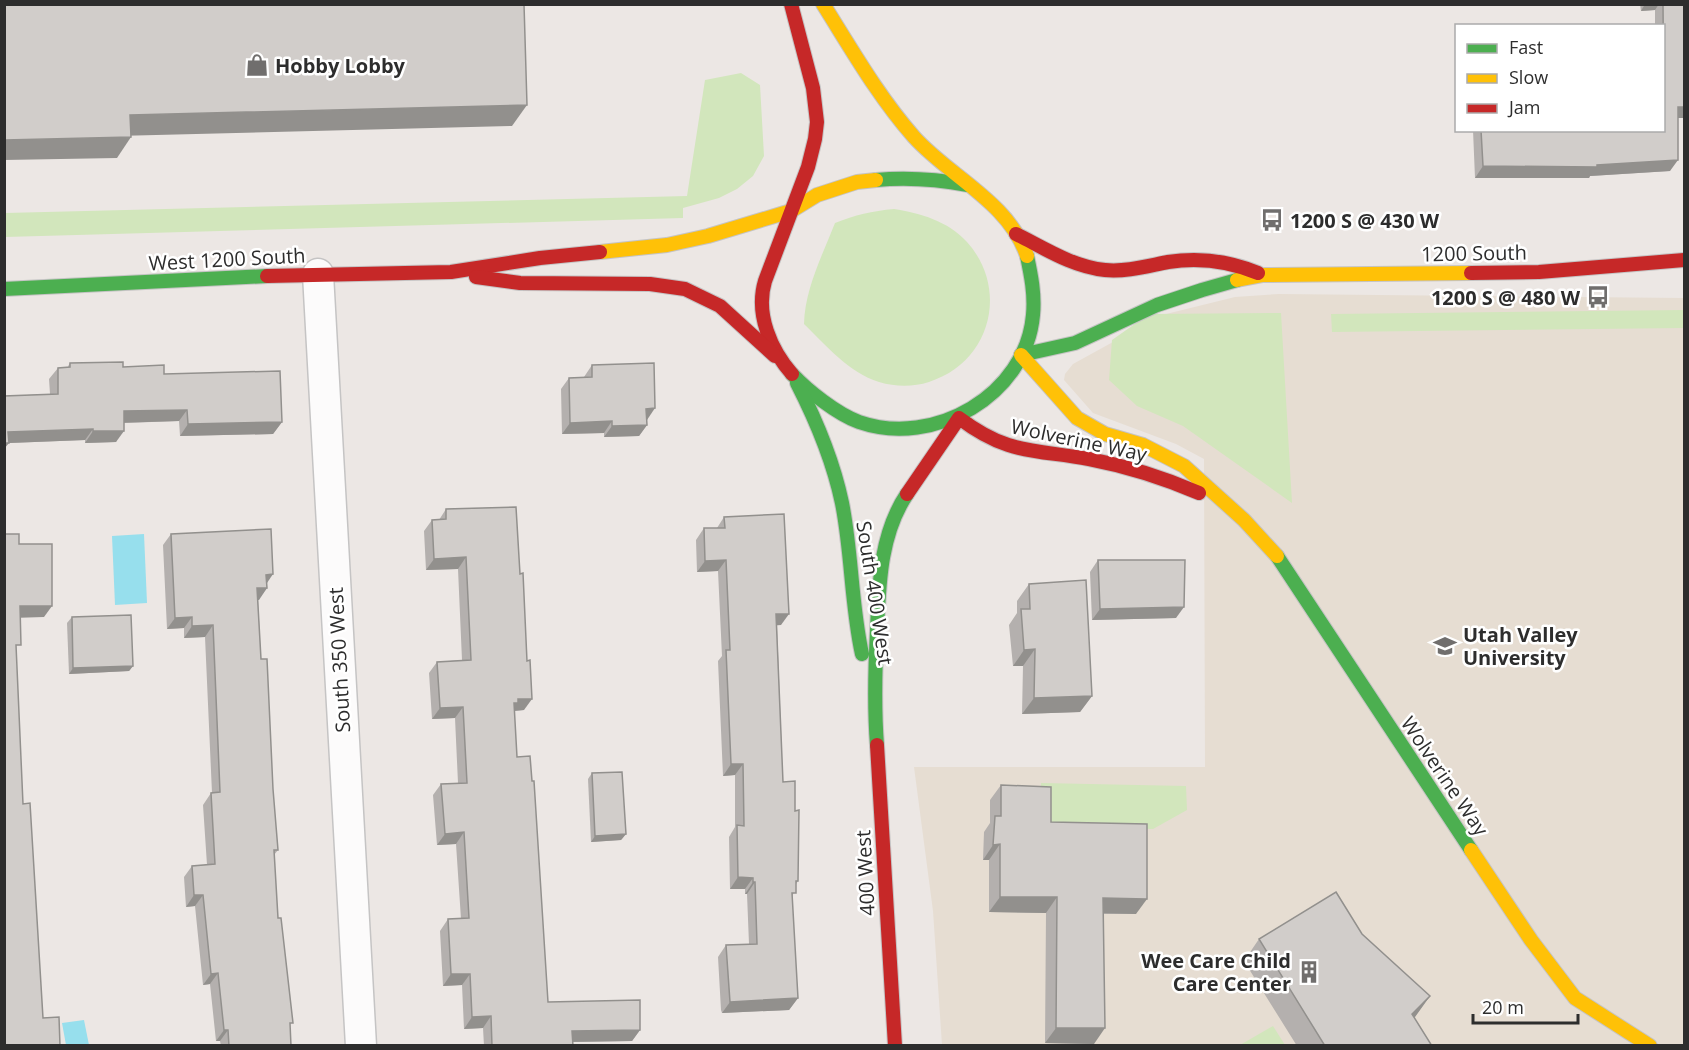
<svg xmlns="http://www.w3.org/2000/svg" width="1689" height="1050" font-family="'Open Sans',sans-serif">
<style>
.education{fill:#e6ddd2}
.green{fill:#d2e6bc}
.water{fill:#97dfed}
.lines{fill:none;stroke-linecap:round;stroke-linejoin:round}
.street-casing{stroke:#c5c4c4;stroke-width:33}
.fast-casing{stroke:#c5c4c4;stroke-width:16}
.slow-casing{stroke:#c5c4c4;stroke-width:16}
.jam-casing{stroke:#c5c4c4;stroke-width:16}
.street{stroke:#fcfbfb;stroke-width:30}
.fast{stroke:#4caf50;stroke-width:14}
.slow{stroke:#ffc107;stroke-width:14}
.jam{stroke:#c62828;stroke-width:14}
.wall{fill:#b4b0ae}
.shaded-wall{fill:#92908d}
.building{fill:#d1cdca;stroke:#92908d;stroke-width:1.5}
.labels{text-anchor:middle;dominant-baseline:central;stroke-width:5;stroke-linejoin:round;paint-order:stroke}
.poi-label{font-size:20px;font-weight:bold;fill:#2d2d2d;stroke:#fff;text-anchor:start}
.street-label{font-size:20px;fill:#2d2d2d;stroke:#fff}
</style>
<rect width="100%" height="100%" fill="#ece7e4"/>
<polygon class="education" points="1279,294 1684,298 1684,1045 942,1045 933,911 914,767 1205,767 1204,459 1176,444 1093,413 1064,380 1065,374 1073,364 1162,315 1235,297"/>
<g class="green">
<polygon points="741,73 760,85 764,156 753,176 737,189 719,198 683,208 683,218 5,237 5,213 687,196 705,80"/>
<path d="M894,209C920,213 948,221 967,242C1010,290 990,363 929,382C913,387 896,387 879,382C849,373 826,345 804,324C805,289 822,256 835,223C855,215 872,211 894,209Z"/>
<polygon points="1684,310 1684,328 1332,332 1331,314"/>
<polygon points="1281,313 1292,503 1183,426 1137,406 1109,380 1112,340 1149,314"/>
<polygon points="1041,783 1186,786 1187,810 1153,829 1040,827"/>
<polygon points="1273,1026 1285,1045 1240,1045"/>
</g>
<g class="water">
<polygon points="144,534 147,603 115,605 112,536"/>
<polygon points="84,1020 89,1045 66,1045 62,1023"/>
</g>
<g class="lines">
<g class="street-casing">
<polyline id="street" points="318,274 361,1046"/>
</g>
<g class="fast-casing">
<g id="fast">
<path d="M876,180C908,177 936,179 968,185"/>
<polyline points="4,289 267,276"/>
<polyline points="1021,355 1075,343 1157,305 1202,290 1237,280"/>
<path d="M792,374C808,391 837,414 859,422C934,448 1026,395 1033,315C1035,294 1031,275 1027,256"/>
<path d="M797,383C817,422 833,460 842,503C852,553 851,604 862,654"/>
<polyline points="1277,556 1471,850"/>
<path d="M877,745C874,707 875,669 877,631C879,584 880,534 907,494"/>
</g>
</g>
<g class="slow-casing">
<g id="slow">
<path d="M823,4C852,50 878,96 914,137C950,177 1009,202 1027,256"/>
<polyline points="600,252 667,245 708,236 791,211 817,195 857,182 876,180"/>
<polyline points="1237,280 1263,275 1471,273"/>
<polyline points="1021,355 1077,418 1105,434 1143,445 1184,466 1244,520 1277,556"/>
<polyline points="1471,850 1531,940 1575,998 1650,1046"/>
</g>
</g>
<g class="jam-casing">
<g id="jam">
<path d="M791,4L813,88L817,122L815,139L808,167L765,281C755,314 771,350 792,374"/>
<path d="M1016,234C1044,248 1073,267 1105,270C1126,272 1147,266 1168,262C1200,257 1229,261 1258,273"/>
<polyline points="1471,273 1539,272 1684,260"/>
<polyline points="267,276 451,272 540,258 600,252"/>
<polyline points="476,277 520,283 650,284 685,289 720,306 775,356"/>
<path d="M907,494L959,418C1008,455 1033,449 1089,459C1126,466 1164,478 1199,493"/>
<polyline points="877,745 895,1046"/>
</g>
</g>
<use href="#street" class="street"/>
<use href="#fast" class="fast"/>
<use href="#slow" class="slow"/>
<use href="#jam" class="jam"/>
</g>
<g class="wall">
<polygon points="1640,4 1684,4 1684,118 1678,118 1670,171 1590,176 1589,178 1475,178 1473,130 1664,130 1664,26 1655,26 1655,10 1641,11"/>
<polygon points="70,363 123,367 164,374 282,422 273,434 180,436 179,421 124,423 116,442 85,443 85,440 9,443 4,396 50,394 49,379 58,368 67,368"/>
<polygon points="592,365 647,420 647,425 639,436 604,437 604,433 562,434 561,389 569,378 584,377"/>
<polygon points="516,507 524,710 514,711 517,757 548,1002 640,1030 632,1041 573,1042 573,1046 484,1046 483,1028 464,1029 462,985 443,986 440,931 448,919 461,919 456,844 437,845 433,795 441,784 458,783 455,718 432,719 429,673 437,662 462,660 458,569 426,570 424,531 432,520 439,520 446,509"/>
<polygon points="724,517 781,625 777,625 783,782 798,881 796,884 792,898 798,998 789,1010 722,1013 721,1010 718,957 726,945 749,944 747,894 745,894 745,889 730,889 729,837 735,827 735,775 723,776 718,661 722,656 718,571 697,572 696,540 704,528 717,528"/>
<polygon points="171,534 267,584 267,588 258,600 261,659 278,850 274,855 278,918 291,1046 221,1046 220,1041 216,1041 210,984 203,985 195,906 186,907 184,877 192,866 207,865 203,805 211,793 212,793 205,637 184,638 184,628 167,629 163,545"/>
<polygon points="1098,560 1176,618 1092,620 1090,572"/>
<polygon points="1029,584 1092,696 1080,712 1022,714 1023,666 1013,666 1009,625 1017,613 1017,601"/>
<polygon points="72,617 133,666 129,671 69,674 67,623"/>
<polygon points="592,773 626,834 621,840 591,842 588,779"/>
<polygon points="1001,785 1051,822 1136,914 1104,914 1094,1044 1045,1043 1046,913 989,912 989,860 983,860 984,832 990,823 990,800"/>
<polygon points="1362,934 1430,996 1414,1018 1432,1046 1297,1046 1244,961 1259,939"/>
</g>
<g class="shaded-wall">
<polygon points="1645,4 1659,4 1655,10 1641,11"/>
<polygon points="527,105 512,126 116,136 130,115"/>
<polygon points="1678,107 1684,107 1684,118 1670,118"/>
<polygon points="131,137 117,158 4,160 4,140"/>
<polygon points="1678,160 1670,171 1590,176 1589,178 1475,178 1483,166 1597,165"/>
<polygon points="655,408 647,420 646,409"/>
<polygon points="187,410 179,421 115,423 124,411"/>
<polygon points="612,421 604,433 562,434 570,423"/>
<polygon points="282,422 273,434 180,436 188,424"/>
<polygon points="647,425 639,436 604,437 612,426"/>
<polygon points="93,429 85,440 9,443 4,449 4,437 8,432"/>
<polygon points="93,431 124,431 116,442 85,443"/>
<polygon points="466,557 458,569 426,570 434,559"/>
<polygon points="726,560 718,571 697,572 705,561"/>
<polygon points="273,574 265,586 266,575"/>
<polygon points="257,588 267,588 259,600 249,600"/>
<polygon points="20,606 52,606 44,617 12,618"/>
<polygon points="1184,607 1176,618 1092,620 1100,609"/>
<polygon points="776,614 789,614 781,625 768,626"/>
<polygon points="192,617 184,628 167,629 175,618"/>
<polygon points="213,625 205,637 184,638 192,626"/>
<polygon points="1035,649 1023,666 1013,666 1024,650"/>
<polygon points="133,666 129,671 69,674 73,668"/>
<polygon points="1092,696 1080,712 1022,714 1034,698"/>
<polygon points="518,699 532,699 524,710 513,711 514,703"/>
<polygon points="463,707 455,718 432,719 440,708"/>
<polygon points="731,764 743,764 735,775 723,776"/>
<polygon points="464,832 456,844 437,845 445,834"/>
<polygon points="626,834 621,840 591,842 595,836"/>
<polygon points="1000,844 989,860 983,860 993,845"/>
<polygon points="738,877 753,878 745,889 730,889"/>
<polygon points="753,882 755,882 747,894 745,894"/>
<polygon points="194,895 203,895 195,906 186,907"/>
<polygon points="1000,897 1057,897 1046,913 989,912"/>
<polygon points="1103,898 1147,899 1136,914 1093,913"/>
<polygon points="218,973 210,984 203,985 211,974"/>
<polygon points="451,974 470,974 462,985 443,986"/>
<polygon points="1430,996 1415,1017 1397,1035 1412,1014"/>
<polygon points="798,998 789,1010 722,1013 730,1002"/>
<polygon points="491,1016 483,1028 464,1029 472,1017"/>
<polygon points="1056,1028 1105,1028 1094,1044 1045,1043"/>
<polygon points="224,1030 228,1030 220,1041 216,1041"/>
<polygon points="640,1030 632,1041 564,1042 572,1031"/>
</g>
<g class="building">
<polygon points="4,4 524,4 527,105 130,115 131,137 4,140"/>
<polygon points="1663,4 1684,4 1684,107 1678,107 1678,160 1597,165 1597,167 1483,166 1481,130 1664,130"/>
<polygon points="123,362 123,367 164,365 164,374 280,371 282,422 188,424 187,410 124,411 124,431 93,431 93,429 8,432 9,443 4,443 4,396 58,394 58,368 70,367 70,363"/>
<polygon points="654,363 655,408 646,409 647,425 612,426 612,421 570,423 569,378 592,377 592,365"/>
<polygon points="516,507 520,574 523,573 527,661 530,660 532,699 518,699 518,703 514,703 517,757 530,756 532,781 534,781 548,1002 640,1000 640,1030 572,1031 573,1046 492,1046 491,1016 472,1017 470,974 451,974 448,919 469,918 464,832 445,834 441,784 467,783 463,707 440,708 437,662 471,660 466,557 434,559 432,520 446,519 446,509"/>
<polygon points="784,514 789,614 776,614 783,782 795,781 795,811 799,810 798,881 796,881 796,893 792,893 798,998 730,1002 726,945 757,944 755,882 753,882 753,878 738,877 737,825 744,826 743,764 731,764 726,650 730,650 726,560 705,561 704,528 725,528 724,517"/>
<polygon points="271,529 273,574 266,575 267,588 257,588 261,659 267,659 273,789 278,850 274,850 278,918 281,918 293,1023 290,1023 291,1046 229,1046 228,1030 224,1030 218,973 211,974 203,895 194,895 192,866 215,864 211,793 220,792 213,625 192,626 192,617 175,618 171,534"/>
<polygon points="4,534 19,534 19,544 52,544 52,606 20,606 21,645 16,645 23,804 30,803 43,1018 59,1017 60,1046 4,1046"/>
<polygon points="1098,560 1185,560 1184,607 1100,609"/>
<polygon points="1086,580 1092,696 1034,698 1035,649 1024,650 1021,609 1030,609 1029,584"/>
<polygon points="131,615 133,666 73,668 72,617"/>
<polygon points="622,772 626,834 595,836 592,773"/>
<polygon points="1001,785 1051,787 1051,822 1147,824 1147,899 1103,898 1105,1028 1056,1028 1057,897 1000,897 1000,844 993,845 995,816 1001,816"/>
<polygon points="1336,892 1362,934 1430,996 1412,1014 1432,1046 1325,1046 1259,939"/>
</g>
<defs>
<g id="shop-bare" transform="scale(1.8)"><path d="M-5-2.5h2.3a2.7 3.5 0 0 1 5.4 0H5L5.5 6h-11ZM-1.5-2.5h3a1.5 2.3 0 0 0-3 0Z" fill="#706e6d" stroke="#fff" stroke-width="2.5" paint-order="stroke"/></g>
<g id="bus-bare" transform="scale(1.8)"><path d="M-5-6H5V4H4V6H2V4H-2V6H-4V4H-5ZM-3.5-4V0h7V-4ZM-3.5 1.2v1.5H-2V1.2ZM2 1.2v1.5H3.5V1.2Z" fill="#706e6d" stroke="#fff" stroke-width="2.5" paint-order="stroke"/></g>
<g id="university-bare" transform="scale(1.8)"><path d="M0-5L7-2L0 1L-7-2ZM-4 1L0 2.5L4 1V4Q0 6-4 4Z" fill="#706e6d" stroke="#fff" stroke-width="2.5" paint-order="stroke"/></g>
<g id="building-bare" transform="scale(1.8)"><path d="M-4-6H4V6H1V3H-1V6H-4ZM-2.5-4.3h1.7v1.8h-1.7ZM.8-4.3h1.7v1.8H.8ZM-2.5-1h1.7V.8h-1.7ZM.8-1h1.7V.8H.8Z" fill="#706e6d" stroke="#fff" stroke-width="2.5" paint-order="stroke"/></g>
</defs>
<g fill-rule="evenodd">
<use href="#shop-bare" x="257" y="65"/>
<use href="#bus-bare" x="1272" y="220"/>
<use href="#bus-bare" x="1598" y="297"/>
<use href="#university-bare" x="1445" y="646"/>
<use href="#building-bare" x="1309" y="972"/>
</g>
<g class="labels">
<g class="poi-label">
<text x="275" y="65">Hobby Lobby</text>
<text x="1290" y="220">1200 S @ 430 W</text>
<text x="1580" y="297" text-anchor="end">1200 S @ 480 W</text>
<text x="1463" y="634">Utah Valley<tspan x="1463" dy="23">University</tspan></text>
<text x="1291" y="960" text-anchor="end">Wee Care Child<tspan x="1291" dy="23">Care Center</tspan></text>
</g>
<g class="street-label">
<text transform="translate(1474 253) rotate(-1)">1200 South</text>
<text transform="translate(227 259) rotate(-3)">West 1200 South</text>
<text transform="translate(1079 440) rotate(12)">Wolverine Way</text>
<text transform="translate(875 593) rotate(81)">South 400 West</text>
<text transform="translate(339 660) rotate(-93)">South 350 West</text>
<text transform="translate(1445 776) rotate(56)">Wolverine Way</text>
<text transform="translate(865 873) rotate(-93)">400 West</text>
</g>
</g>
<rect width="1689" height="1050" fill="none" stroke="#2d2d2d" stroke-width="12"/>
<rect x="1455" y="24" width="210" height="108" fill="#ffffff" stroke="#ababab" stroke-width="1.5"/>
<rect x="1467" y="44" width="30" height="9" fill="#4caf50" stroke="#ababab" stroke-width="1.5"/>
<text x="1509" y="54" font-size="18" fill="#2d2d2d">Fast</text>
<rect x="1467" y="74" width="30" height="9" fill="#ffc107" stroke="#ababab" stroke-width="1.5"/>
<text x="1509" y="84" font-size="18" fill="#2d2d2d">Slow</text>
<rect x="1467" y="104" width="30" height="9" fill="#c62828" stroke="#ababab" stroke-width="1.5"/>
<text x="1509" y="114" font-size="18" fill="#2d2d2d">Jam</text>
<path d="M1473 1014v9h105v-9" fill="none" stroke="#2d2d2d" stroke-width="3"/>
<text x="1482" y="1014" font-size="18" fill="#2d2d2d" stroke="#ffffff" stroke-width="4.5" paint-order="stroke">20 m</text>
</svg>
